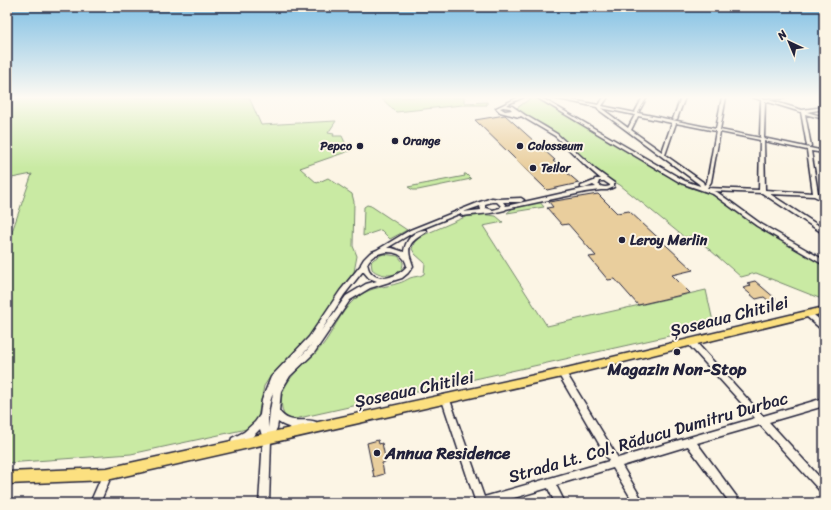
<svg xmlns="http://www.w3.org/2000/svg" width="831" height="510" font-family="Sriracha,sans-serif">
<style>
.green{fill:#c9eaa3;stroke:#76866f}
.building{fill:#e9ce9d;stroke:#22223b}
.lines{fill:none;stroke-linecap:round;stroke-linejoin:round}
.minor-casing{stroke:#22223b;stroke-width:3}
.major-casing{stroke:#22223b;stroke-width:3}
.minor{fill:#fcf5e5;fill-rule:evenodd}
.major{fill:#fce080;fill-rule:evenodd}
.poi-dot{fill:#22223b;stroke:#fcf5e5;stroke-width:1.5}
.labels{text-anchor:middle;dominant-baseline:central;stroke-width:4;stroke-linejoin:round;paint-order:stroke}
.far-poi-label{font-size:12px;font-weight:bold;fill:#22223b;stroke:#fcf5e5;text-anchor:start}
.poi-label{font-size:14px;font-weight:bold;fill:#22223b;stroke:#fcf5e5;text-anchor:start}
.near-street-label{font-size:17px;fill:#22223b;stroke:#fcf5e5}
.near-poi-label{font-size:17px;font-weight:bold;fill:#22223b;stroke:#fcf5e5}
</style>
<rect width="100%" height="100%" fill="#fcf5e5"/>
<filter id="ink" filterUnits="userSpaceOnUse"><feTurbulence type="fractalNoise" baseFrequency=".025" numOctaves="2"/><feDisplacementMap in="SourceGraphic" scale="8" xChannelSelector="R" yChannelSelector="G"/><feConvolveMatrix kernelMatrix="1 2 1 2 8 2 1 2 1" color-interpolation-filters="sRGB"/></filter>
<g filter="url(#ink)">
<g class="green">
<polygon points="7,97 249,97 261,125 336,121 328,133 334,134 333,136 342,136 349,151 300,168 317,183 328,178 352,194 354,202 353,246 357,256 354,272 342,287 309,339 270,377 264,386 256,427 131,454 7,463 7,246 32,174 7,179"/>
<polygon points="380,97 464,97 464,103 487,102 487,105 462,105 396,112"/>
<polygon points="532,97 536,97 688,187 716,196 751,222 824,266 824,300 756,273 741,277 694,236 684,237 620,185 602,175 563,138 546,126 518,111 517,108"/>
<polygon points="464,174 466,174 471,179 418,190 413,190 408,187 465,176"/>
<polygon points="539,201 544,207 507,213 513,208"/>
<polygon points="367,205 371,206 407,230 390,239 381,230 363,236 364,207"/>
<path d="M480,214L496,216L503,222L483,226L547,326L706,290L714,326L290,420C285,417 283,414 282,408C276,380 311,362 325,342C336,326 343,307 359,296C373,286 384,288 399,283C403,282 406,280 410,278C415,276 420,277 424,274L425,263L415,254L412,249L414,243L419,237L465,217Z"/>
<path d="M383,254L398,256L403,262C404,278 380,278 372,269L371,262L374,259Z"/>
</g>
<g class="building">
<polygon points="505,115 555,160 553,161 579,183 547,190 475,120"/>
<polygon points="598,194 617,213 629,211 693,270 672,275 690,293 638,305 615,279 608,280 589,257 596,256 568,224 562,225 547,208 553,207 549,202"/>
<polygon points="755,281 776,299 769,301 764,297 756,299 743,288 751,286 747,283"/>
<polygon points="378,440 379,444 382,443 386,462 382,463 384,474 374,477 367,443"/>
</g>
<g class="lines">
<g class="minor-casing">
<g id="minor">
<path d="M519,97H524L506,105L512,106L525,115L557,134L596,170L614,183V187L607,190H601L586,192L506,209L505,210C491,214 477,214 463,216L461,215V213L414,232L387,248H392L404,252C405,241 414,229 426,230L427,231C418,239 406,241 410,257C411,260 412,263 413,266L408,273L402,278L370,288L350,300L314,353L290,376L281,391L279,411C290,426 302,417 316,422L317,425L316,428C305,432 288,429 278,422L277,428L271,440L269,503H259L263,439L260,429L251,438L235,445L232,444L231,441L232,438L244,432L255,422L260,415L262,400L271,377L309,337L340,291L361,265V264L364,259L370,253L377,250L410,230L480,202L492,198L499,199L521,198L524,200L521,202H503L506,206L586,188L596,187L593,185L585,188H581V186L594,181L595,179H601L586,166L555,136L521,116L519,117L500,112L496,108ZM503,107L510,108L512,110L505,111L500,108ZM599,181H604L610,185V186C605,188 601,187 598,184ZM492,202H497L501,206L500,208L493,210L485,208V204ZM480,206L481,210L463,212ZM388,252C397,252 405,256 407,266C399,276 378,285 369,270C368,268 368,266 367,264C371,255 379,253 388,252ZM363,271L369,278L377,281L366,284L346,296L321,331L344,295ZM312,344L308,349L299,358ZM273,393L270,411V412L268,428C268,416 268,405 273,393Z"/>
<path d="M536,97H540L685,181L700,186L699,184L599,110L597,107L549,97H556L599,105L604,97H608L602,106L636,113L635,112L643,97H647L638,113L716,129L722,97H726L720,130L761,138L760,137L761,100L752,97H757L764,99L787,97L785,98L769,100L802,110L824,107V109L807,112L824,117V119L805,114L811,146L809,147L807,146L801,112L765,101L764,137L763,138L824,151V153L811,151L818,193H824V197L823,196L824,197V201L814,196L770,194L824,229V234L762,193L713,191L717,192L761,224L824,260V265L757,226L713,194L681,183ZM601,108L635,115L628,128ZM638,116L672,123L662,152L631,130ZM676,123L716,131L707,182L704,185L703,182L665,155ZM720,132L760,140L759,190L707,188L711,182ZM764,141L807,150L813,193L765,190Z"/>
<polygon points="681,97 685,97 677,119 674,120 673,119"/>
<polygon points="808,311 810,312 824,323 824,330 821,329 806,316 805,314 806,312"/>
<polygon points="691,339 694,340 763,416 824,398 824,406 769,422 824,482 824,494 821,492 760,425 697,443 739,500 741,503 730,503 688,446 622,466 644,503 634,503 613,468 556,485 565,503 555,503 548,488 497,503 476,503 442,400 443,397 446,396 449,397 450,400 484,497 609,461 559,375 558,373 559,371 562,370 565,371 618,458 755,418 688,344 687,342 688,340"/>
<polygon points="107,469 110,471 112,474 100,503 90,503 104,471"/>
</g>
</g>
<g class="major-casing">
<polygon id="major" points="824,307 824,313 562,377 107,480 7,484 7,472 107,468 562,369"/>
</g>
<use href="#minor" class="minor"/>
<use href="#major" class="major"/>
</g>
</g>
<linearGradient id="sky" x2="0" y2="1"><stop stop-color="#7fbfe4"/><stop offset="0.58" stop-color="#fefaf3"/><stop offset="1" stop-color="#fefaf3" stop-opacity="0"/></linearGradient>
<rect width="831" height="168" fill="url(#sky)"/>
<g class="poi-dot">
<circle cx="395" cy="141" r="4"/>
<circle cx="360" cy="146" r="4"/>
<circle cx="520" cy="146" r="4"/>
<circle cx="533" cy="168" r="4"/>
<circle cx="622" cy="240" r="4"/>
<circle cx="677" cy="352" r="4"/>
<circle cx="377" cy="453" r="4"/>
</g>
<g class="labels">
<g class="far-poi-label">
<text x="403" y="141">Orange</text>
<text x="352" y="146" text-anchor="end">Pepco</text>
<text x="528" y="146">Colosseum</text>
<text x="541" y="168">Teilor</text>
</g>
<g class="poi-label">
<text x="630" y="240">Leroy Merlin</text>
</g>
<g class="near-street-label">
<text transform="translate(729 316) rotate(-14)">Șoseaua Chitilei</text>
<text transform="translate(414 389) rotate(-12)">Șoseaua Chitilei</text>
<text transform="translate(648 437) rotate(-16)">Strada Lt. Col. Răducu Dumitru Durbac</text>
</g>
<g class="near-poi-label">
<text x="677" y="369">Magazin Non-Stop</text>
<text x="385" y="453" text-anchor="start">Annua Residence</text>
</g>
</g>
<rect width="831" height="510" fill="none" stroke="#fcf5e5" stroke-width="24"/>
<rect x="12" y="12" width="807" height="486" fill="none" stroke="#22223b" stroke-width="1.5" filter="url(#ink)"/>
<g transform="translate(789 42) rotate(316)" stroke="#fcf5e5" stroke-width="3" paint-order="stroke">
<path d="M0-3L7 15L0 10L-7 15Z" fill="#22223b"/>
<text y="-6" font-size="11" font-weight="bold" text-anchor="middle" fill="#22223b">N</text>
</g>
</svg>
